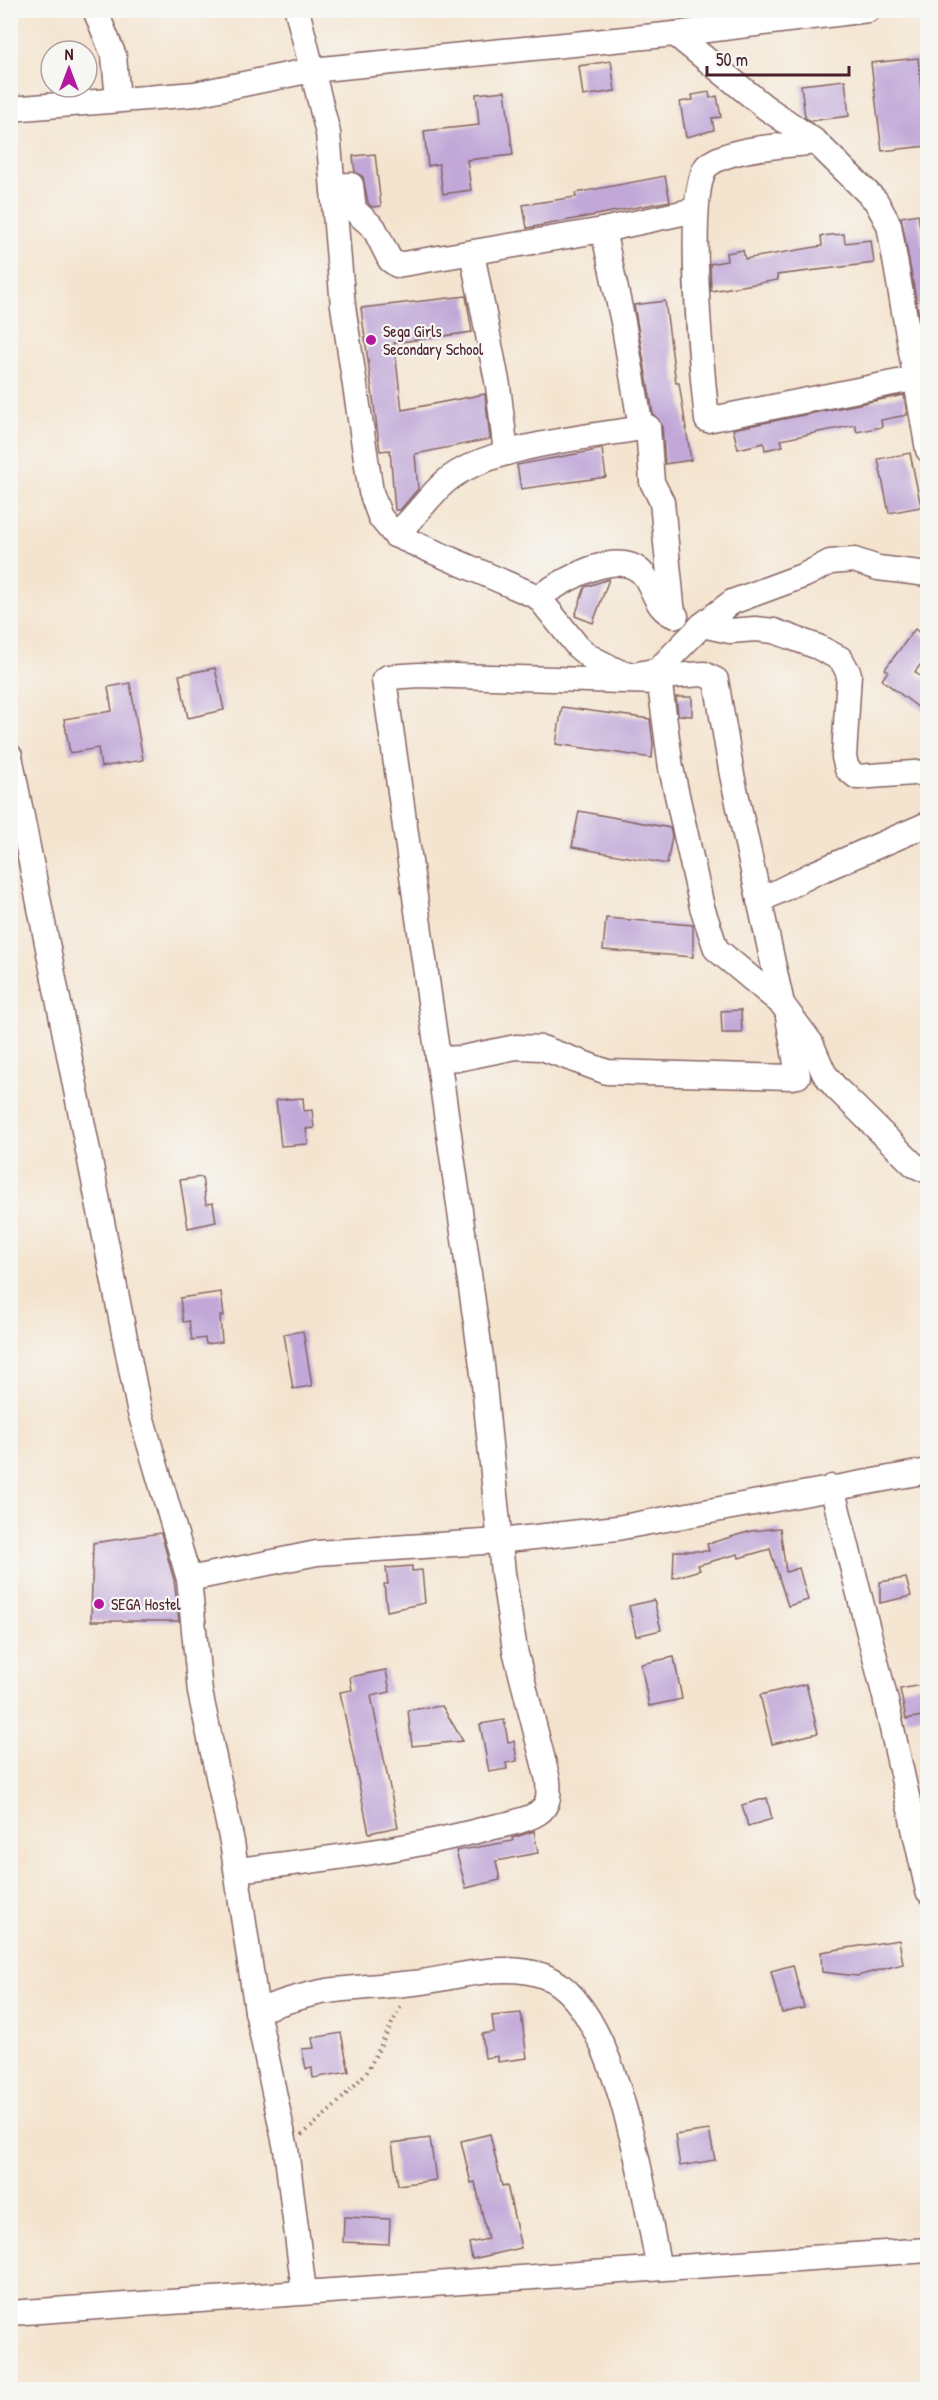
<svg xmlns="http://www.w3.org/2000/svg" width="938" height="2400" font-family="'Patrick Hand',sans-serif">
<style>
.building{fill:#c1a8d8}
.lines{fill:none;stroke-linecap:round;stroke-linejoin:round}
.minor-casing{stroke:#866464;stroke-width:27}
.path{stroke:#866464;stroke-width:4;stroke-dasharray:1.5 4.5;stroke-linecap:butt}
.minor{stroke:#fff;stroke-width:24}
.poi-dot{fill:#b5179e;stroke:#f6f6f2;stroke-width:2}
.labels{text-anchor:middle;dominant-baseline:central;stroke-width:4.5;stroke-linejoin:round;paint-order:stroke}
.poi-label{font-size:16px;fill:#4a1f2b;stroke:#f6f6f2;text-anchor:start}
</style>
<rect width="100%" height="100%" fill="#f6f6f2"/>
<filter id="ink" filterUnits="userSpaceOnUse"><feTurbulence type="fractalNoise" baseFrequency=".0167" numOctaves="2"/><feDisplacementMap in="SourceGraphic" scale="12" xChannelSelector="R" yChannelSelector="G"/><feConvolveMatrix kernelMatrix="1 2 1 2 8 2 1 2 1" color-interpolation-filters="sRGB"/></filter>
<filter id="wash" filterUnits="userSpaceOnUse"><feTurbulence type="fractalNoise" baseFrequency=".008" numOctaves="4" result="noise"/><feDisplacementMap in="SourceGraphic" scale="24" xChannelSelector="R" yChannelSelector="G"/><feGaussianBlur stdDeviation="1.35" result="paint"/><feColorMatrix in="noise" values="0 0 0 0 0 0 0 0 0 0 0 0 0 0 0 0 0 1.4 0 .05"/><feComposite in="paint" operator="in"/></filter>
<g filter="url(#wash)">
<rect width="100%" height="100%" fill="#f4e4cf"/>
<g id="blocks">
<g class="building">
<polygon points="918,58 927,146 882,151 871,63"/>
<polygon points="611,61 615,91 583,96 579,66"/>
<polygon points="845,80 849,116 810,121 805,117 801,85"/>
<polygon points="505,91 513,155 467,160 471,190 443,194 439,164 428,166 424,131 479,125 476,94"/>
<polygon points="709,92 710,98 717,96 721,117 712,118 714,130 686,137 680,102 693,100 692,95"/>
<polygon points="375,154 381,206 372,207 368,203 363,177 355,172 353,156"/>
<polygon points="665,176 670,201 527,228 523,205 576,197 575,193"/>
<polygon points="918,214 923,248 927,247 927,337 923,337 901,217"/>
<polygon points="844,234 845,243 871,240 874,263 777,275 778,280 711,291 710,264 727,261 726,253 743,250 745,259 822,246 821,236"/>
<polygon points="466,296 472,332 394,343 402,410 485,394 490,439 415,454 418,489 400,510 395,510 390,450 380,451 361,308"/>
<polygon points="665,301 676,383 679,383 691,460 665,464 662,425 653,414 634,305"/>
<polygon points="904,395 907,415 881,420 882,427 857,432 855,425 819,432 781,440 783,446 765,450 764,443 738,449 733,429"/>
<polygon points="602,449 606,477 521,489 517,465"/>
<polygon points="910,453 921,507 889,513 878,459"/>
<polygon points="609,579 593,623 575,616 585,587"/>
<polygon points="915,629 927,639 927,656 915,672 927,682 927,714 882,680 888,671 885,669"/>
<polygon points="215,668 224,710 188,718 179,675"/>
<polygon points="130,683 143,760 101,767 98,748 70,753 64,719 112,711 108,687"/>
<polygon points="676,697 692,697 692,716 678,715"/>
<polygon points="562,707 650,719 653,744 652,758 556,744"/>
<polygon points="579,811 670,828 672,836 667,864 572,847"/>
<polygon points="606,918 693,925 693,957 603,950"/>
<polygon points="741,1010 742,1033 722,1033 721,1011"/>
<polygon points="303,1098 304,1111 312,1110 314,1128 306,1129 308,1144 281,1146 276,1100"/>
<polygon points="202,1177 206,1204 213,1203 216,1222 188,1228 180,1180"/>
<polygon points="221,1292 224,1316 220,1316 222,1342 206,1344 205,1338 192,1340 189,1321 183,1322 180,1298"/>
<polygon points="303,1331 312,1386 293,1389 284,1334"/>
<polygon points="780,1528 786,1572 799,1568 808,1600 788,1606 770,1549 739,1558 738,1554 698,1565 700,1570 673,1578 674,1551 709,1551 707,1544 751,1531"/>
<polygon points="161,1533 174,1580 179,1621 91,1621 93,1543"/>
<polygon points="412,1566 412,1571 422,1570 425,1603 387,1611 384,1584 388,1584 386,1568"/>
<polygon points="906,1578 911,1596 880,1603 880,1582"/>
<polygon points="654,1600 661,1630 636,1636 629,1606"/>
<polygon points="674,1657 682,1699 649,1706 641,1664"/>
<polygon points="386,1670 390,1692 371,1696 398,1827 369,1833 340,1692 352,1690 350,1677"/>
<polygon points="806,1684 818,1733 772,1744 760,1695"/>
<polygon points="927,1684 927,1715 906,1719 900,1689"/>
<polygon points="442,1706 463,1741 412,1746 408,1710"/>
<polygon points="504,1720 508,1742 514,1741 517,1761 506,1763 507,1769 489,1772 480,1724"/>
<polygon points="767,1798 772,1819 748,1826 742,1805"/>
<polygon points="534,1831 538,1853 496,1861 500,1880 466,1888 456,1851 513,1841 512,1838"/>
<polygon points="899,1940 903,1964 857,1976 822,1972 821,1952"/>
<polygon points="793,1965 804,2008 782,2013 771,1971"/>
<polygon points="521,2013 527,2058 498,2062 498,2056 485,2058 482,2034 494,2032 492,2016"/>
<polygon points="341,2033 349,2072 313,2078 312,2068 306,2069 302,2049 314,2048 312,2038"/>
<polygon points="709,2130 715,2160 680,2166 675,2135"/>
<polygon points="490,2134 502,2186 507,2185 521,2248 472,2259 469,2243 488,2239 475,2182 471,2183 461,2141"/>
<polygon points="430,2138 436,2180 398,2185 392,2143"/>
<polygon points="344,2217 390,2219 389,2244 343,2242"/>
</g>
</g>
</g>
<g filter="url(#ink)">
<use href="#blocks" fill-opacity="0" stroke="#866464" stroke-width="1.5"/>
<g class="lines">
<g class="minor-casing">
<g id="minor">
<polyline points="95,10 114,56 118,100"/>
<polyline points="297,10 328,133 343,306 371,492 380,517 395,535 538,597 578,647 590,657 619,672 634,675 658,670 702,625 732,602 805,575 830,562 854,560 878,568 928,574"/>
<polyline points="675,34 765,107 816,142 876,201 889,225 928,450"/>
<polyline points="10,109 195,94 312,70 675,34 868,10"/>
<path d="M816,142C786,146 731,147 708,165C683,184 703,382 707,420L913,379"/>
<polyline points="333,186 351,185 354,210 374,228 390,260 397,265 603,230 696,210"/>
<polyline points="603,230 623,322 641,428"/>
<polyline points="472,253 498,386 506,453"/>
<path d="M395,535C414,519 427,498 445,482C487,445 593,437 648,427L652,482L662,502L673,615"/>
<path d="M538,597C562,582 623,542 646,578C655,592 657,611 676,616"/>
<polyline points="702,625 730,631 755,629 774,631 818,647 841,659 849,674 844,757 847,769 857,777 928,772"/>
<polyline points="658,670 671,768 702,907 716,949 782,1004 811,1043 824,1073 836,1088 914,1165 928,1171"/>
<polyline points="659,677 704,674 716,680 732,775 782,1004"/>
<polyline points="10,756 139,1409 189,1579 200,1692 232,1842 257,2011 286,2149 304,2291"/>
<polyline points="759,901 815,873 928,824"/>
<polyline points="438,1059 462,1058 516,1047 542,1048 607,1072 792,1077 798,1076 788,1017"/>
<polyline points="832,1487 885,1697 928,1891"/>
<polyline points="189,1579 317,1553 499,1541 617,1528 928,1471"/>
<path d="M237,1870C320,1860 404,1850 485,1829C502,1825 524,1822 538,1813C550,1805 549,1793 548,1780L515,1650L503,1573L482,1365L384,680L388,677L419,675L659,682"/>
<path d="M257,2011C280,2003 303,1995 327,1991C359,1987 391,1986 422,1982C462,1976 505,1962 544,1976C618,2003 644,2198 659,2268"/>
<polyline points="10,2313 928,2250"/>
</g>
</g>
<polyline class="path" points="302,2135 333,2108 367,2072 402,2004"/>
<use href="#minor" class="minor"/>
</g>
</g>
<g class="poi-dot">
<circle cx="371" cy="340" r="6"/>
<circle cx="99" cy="1604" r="6"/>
</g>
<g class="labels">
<g class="poi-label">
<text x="383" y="331">Sega Girls<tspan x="383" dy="18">Secondary School</tspan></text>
<text x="111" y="1604">SEGA Hostel</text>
</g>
</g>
<rect width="938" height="2400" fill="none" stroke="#f6f6f2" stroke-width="36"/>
<g transform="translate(69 69)"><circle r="28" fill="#f6f6f2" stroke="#b1a0a2" stroke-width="1.5"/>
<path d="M0-4.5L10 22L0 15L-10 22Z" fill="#b5179e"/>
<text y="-9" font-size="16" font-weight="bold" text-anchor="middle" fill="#4a1f2b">N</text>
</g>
<path d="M707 66v9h142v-9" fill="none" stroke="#4a1f2b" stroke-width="3"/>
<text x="716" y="66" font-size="18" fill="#4a1f2b" stroke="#f6f6f2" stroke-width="4.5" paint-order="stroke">50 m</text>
</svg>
